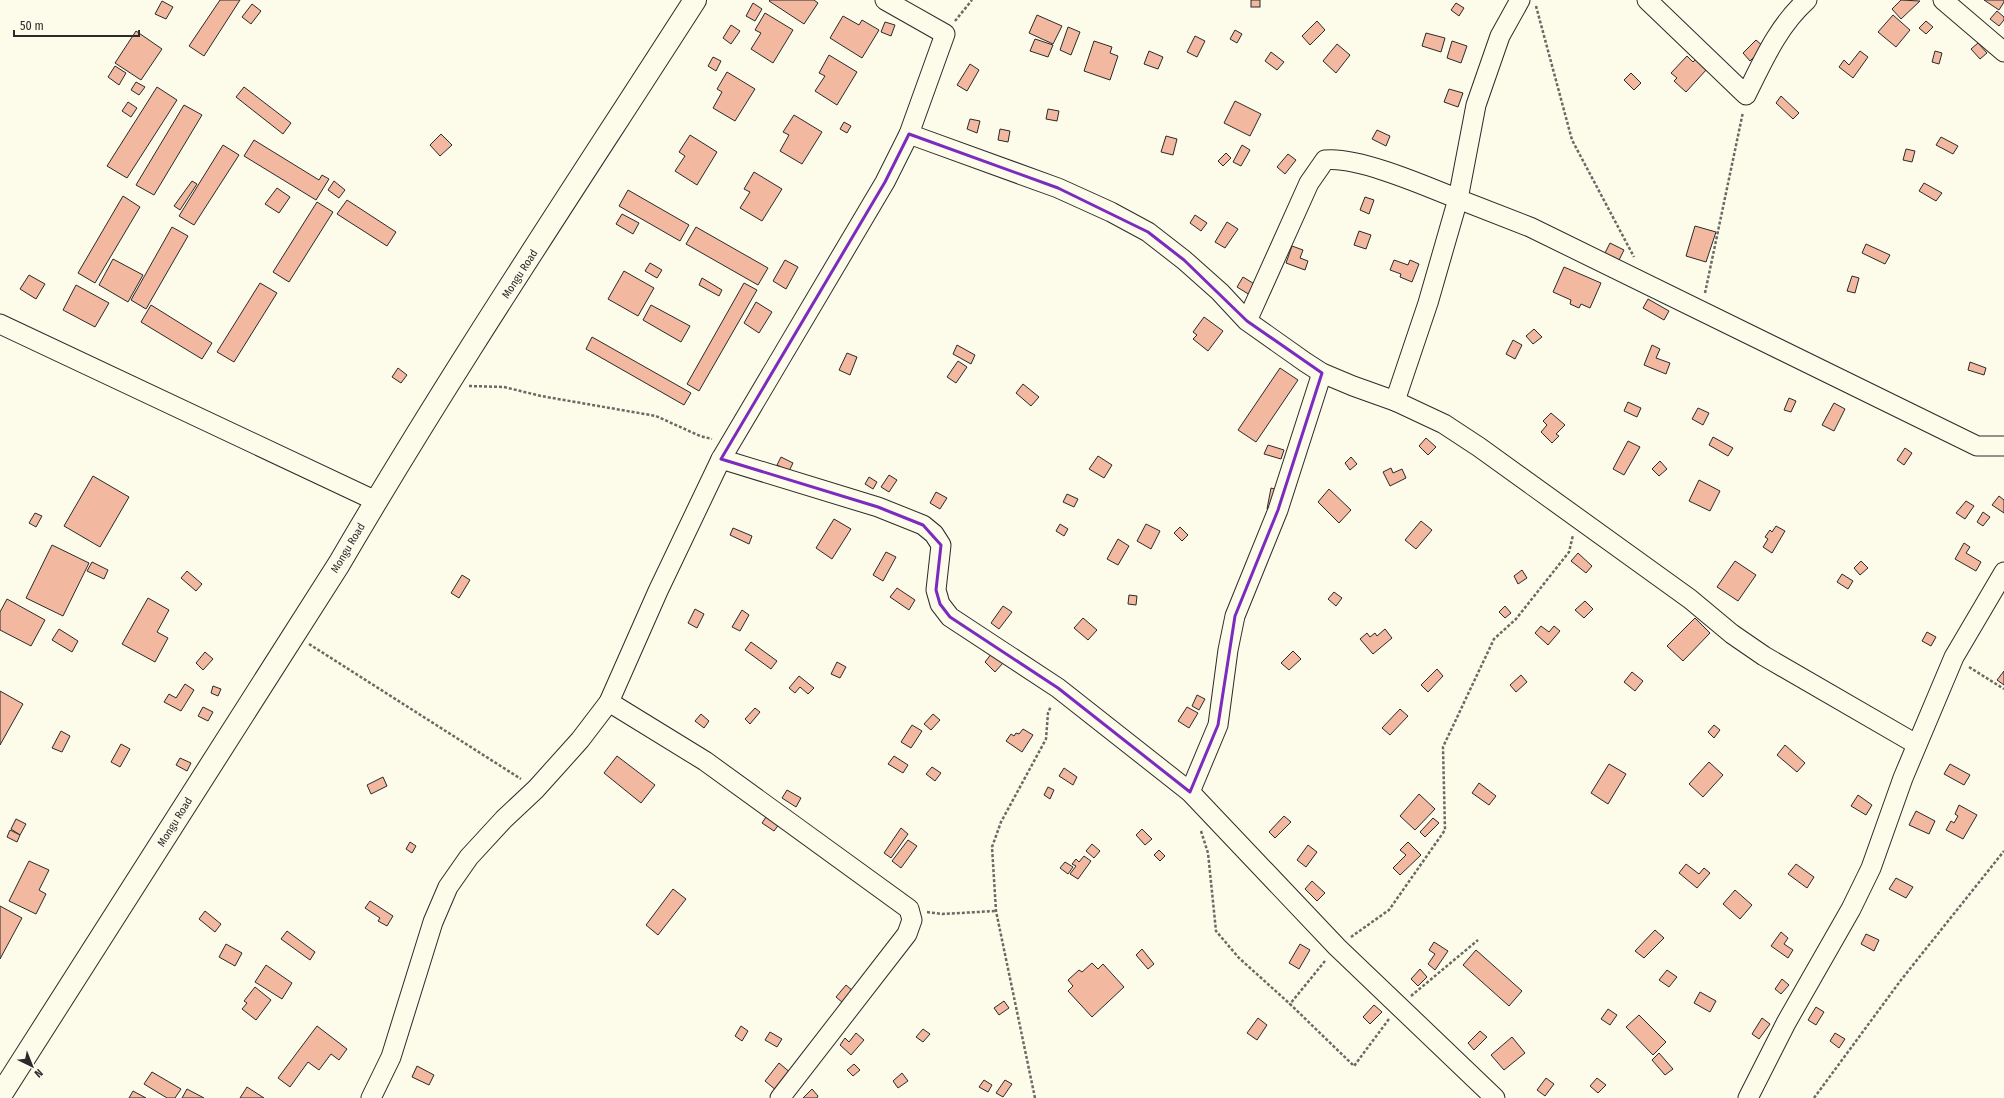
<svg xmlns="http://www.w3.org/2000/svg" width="2004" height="1098" font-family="'Fira Sans Condensed',sans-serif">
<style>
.building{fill:#f2b8a0;stroke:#2b2b2b}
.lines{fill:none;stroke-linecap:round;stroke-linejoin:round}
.minor-casing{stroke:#2b2b2b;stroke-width:21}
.major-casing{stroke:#2b2b2b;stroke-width:24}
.path{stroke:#6a6964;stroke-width:2.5;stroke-dasharray:3 2;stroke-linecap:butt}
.minor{stroke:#fdfbea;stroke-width:19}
.major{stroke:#fdfbea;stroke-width:22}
.marked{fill:none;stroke:#7b2cbf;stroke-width:3;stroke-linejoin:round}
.labels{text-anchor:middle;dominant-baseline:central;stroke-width:3;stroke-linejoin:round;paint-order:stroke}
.street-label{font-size:11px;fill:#2b2b2b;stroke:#fdfbea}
</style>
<rect width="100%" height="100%" fill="#fdfbea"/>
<g class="building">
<polygon points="220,0 240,0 204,56 189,46"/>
<polygon points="770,0 814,0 818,3 804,24 769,1"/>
<rect x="1251" y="0" width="9" height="7"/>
<polygon points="1901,0 1920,1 1901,19 1892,9"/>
<polygon points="1984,0 2004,0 2004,2 1999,10"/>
<polygon points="162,1 173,7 166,19 155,14"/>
<polygon points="753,3 762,9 755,21 746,16"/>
<polygon points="1456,3 1464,8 1459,16 1451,10"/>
<polygon points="252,4 261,11 251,24 242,17"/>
<polygon points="1997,11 2004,17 2004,20 1999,26 1990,19"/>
<polygon points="765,13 793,30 773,63 751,49 761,33 755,30"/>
<polygon points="1037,15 1062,26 1053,44 1029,33"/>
<polygon points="1893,15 1910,30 1896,47 1878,32"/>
<polygon points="843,16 859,25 862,20 879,30 862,58 830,38"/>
<polygon points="1317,21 1325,30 1310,45 1302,36"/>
<polygon points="1926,21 1933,27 1926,34 1919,28"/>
<polygon points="885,22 895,25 891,36 881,32"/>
<polygon points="731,25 740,31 731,44 723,38"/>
<polygon points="1068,27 1080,32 1071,55 1060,50"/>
<polygon points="1235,30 1242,34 1237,43 1230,39"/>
<polygon points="136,31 162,49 141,80 115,63"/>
<polygon points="1426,33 1445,38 1441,52 1422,46"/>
<polygon points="1195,36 1205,41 1197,57 1187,52"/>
<polygon points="1035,39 1053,45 1048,57 1030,51"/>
<polygon points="1756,40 1764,47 1750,61 1743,53"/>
<polygon points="1094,41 1112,47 1110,53 1118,56 1110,80 1084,71"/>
<polygon points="1452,41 1467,46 1461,63 1447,58"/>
<polygon points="1978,43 1987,53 1980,59 1971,49"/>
<polygon points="1337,44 1350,55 1336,73 1323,61"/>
<polygon points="1149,51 1163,57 1158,69 1144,64"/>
<polygon points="1860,51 1868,57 1853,78 1839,67 1844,60 1849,65"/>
<polygon points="1935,51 1942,53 1939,64 1932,62"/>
<polygon points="1271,52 1284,62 1277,70 1265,61"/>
<polygon points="829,55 857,72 837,105 815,91 825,76 819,73"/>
<polygon points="1687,56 1693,62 1696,59 1707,69 1686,92 1674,81 1677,78 1671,73"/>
<polygon points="713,57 721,61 716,71 708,66"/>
<polygon points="970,64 979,70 967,91 957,85"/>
<polygon points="115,66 126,73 119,85 108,77"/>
<polygon points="727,72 755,89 735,121 713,108 722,92 717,89"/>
<polygon points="1631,73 1641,83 1634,90 1624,80"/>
<polygon points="136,82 145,87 139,95 131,90"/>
<polygon points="157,87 177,100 127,178 107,166"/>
<polygon points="244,87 291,123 283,134 236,97"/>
<polygon points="1449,89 1463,93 1458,107 1444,102"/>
<polygon points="1781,96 1799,113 1793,119 1776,103"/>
<polygon points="1235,101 1261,114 1250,136 1224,123"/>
<polygon points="128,102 137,108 131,117 122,111"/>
<polygon points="184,105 202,115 154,195 136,185"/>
<polygon points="1048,109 1059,111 1057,121 1046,119"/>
<polygon points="794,115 822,132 802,164 780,151 789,135 783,132"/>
<polygon points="970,119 980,121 977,133 967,129"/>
<polygon points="844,122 851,126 847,133 840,129"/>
<polygon points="1000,129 1010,131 1008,142 998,140"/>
<polygon points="1377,130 1390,136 1386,146 1372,139"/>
<polygon points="441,134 452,145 440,156 430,145"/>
<polygon points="690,135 717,152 697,185 675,171 685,156 679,152"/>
<polygon points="1166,136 1177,139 1173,155 1161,152"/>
<polygon points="1941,137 1958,146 1953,154 1936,145"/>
<polygon points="254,140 319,180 322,175 329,179 316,200 244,156"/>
<polygon points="223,145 239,155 194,225 179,216"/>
<polygon points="1242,145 1250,150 1241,166 1233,162"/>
<polygon points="1906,149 1915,151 1912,162 1903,160"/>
<polygon points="1226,153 1231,158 1223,166 1218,161"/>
<polygon points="1288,154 1296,160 1285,174 1277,167"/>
<polygon points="754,172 782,189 762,221 740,208 750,192 744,189"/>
<polygon points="192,181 197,184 180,210 174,206"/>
<polygon points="334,181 345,190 339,198 328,190"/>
<polygon points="1924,183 1942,193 1936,201 1919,191"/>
<polygon points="277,188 290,197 279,213 265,204"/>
<polygon points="628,190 689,225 680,241 619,206"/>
<polygon points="123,196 140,207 95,283 78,273"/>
<polygon points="1365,197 1374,200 1369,214 1360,210"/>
<polygon points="347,200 396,232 387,246 337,214"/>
<polygon points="317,202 333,212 289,282 273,272"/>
<polygon points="622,214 639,223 633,234 616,224"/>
<polygon points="1195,215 1207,223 1201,231 1190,223"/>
<polygon points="1227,222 1238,229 1225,248 1215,242"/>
<polygon points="1695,226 1716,232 1706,262 1686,256"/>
<polygon points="172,227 188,236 146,309 131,300"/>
<polygon points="696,227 768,268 758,285 686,244"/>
<polygon points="1359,231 1371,235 1366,249 1354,245"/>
<polygon points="1610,243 1624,250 1618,262 1604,255"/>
<polygon points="1866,244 1890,255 1885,264 1862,253"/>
<polygon points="1292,246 1303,250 1300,258 1308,261 1305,270 1286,263"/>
<polygon points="113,259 143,275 128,302 99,285"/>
<polygon points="785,260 798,267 786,289 773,281"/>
<polygon points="1394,260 1408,265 1410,260 1419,264 1412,282 1400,277 1401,274 1390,270"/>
<polygon points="650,263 662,270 657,278 645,271"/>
<polygon points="1564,267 1601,283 1590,308 1581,304 1579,308 1570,304 1571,300 1553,292"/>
<polygon points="624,271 654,288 638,316 608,299"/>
<polygon points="29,275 45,284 36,299 20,289"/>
<polygon points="1852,276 1859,278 1855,293 1847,291"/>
<polygon points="1243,277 1256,285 1250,295 1237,287"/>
<polygon points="702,278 722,290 719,296 699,285"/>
<polygon points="260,283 277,293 234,362 217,352"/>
<polygon points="744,283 757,290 699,391 687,384"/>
<polygon points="76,285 109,303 95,327 63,310"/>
<polygon points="1648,299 1669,311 1664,320 1643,308"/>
<polygon points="756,302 772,312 759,333 744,323"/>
<polygon points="151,305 212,343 202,359 141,322"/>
<polygon points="651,305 690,326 681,342 643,320"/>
<polygon points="1204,317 1223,331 1208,351 1193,339 1197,335 1193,332"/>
<polygon points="1534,329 1542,337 1533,344 1526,336"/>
<polygon points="592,337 691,393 684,405 586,349"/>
<polygon points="1513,340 1522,345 1515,359 1506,354"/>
<polygon points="957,345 975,355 971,364 953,354"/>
<polygon points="1652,345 1660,349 1656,358 1670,363 1666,374 1644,365"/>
<polygon points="847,353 857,357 850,375 839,370"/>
<polygon points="958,361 967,367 956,383 947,377"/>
<polygon points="1970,362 1986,368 1984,375 1968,370"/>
<polygon points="398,368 407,375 401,383 392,377"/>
<polygon points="1280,368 1298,380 1256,442 1238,430"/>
<polygon points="1023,384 1039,397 1031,406 1016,393"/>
<polygon points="1789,398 1796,401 1791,412 1784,410"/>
<polygon points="1628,402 1641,408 1637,417 1624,411"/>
<polygon points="1834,403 1845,409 1834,431 1822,425"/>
<polygon points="1698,408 1709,413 1703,425 1692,419"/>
<polygon points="1551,413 1565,425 1556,434 1559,436 1552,443 1541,432 1547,425 1543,421"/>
<polygon points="1713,437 1733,448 1728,456 1709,445"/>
<polygon points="1426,438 1436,447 1428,455 1419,446"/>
<polygon points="1628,441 1640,447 1624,475 1613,469"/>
<polygon points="1268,445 1284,450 1281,459 1264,454"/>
<polygon points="1905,448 1912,453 1904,465 1897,460"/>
<polygon points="1098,456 1112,465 1104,478 1089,469"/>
<polygon points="781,457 793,463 789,471 777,465"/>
<polygon points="1351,457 1357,464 1350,470 1345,463"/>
<polygon points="1660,461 1667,469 1659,476 1652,469"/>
<polygon points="1391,468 1393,473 1402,469 1406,478 1390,486 1383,472"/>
<polygon points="889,475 897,480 889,492 881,487"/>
<polygon points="93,476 129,497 100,547 64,526"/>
<polygon points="869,477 877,482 873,489 865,484"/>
<polygon points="1699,480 1720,491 1710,511 1689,501"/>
<polygon points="1271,488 1278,490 1275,510 1267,509"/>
<polygon points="1329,489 1351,510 1339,523 1318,502"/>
<polygon points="936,492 947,498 940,509 930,503"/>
<polygon points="1067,494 1078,499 1074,507 1063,502"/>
<polygon points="1999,496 2004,500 2004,513 1992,505"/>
<polygon points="1966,501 1974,506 1965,519 1956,513"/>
<polygon points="1983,512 1990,517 1983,526 1977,522"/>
<polygon points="35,513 42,516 36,527 29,523"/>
<polygon points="834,519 851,529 832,559 816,548"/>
<polygon points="1421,521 1432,530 1416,549 1405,540"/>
<polygon points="1060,524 1068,529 1064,536 1056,531"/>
<polygon points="1146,524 1160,531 1151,549 1137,541"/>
<polygon points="1776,526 1785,531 1772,553 1763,547 1768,539 1765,537 1770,530 1772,532"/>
<polygon points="1180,527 1188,535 1182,541 1174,533"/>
<polygon points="733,528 752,536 749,544 730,535"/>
<polygon points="1118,539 1129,546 1118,565 1107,559"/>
<polygon points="1964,543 1970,547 1966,553 1981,562 1976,571 1955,559"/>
<polygon points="52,545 89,563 63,616 26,598"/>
<polygon points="886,552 896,557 883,581 873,575"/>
<polygon points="1578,553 1592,566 1586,573 1571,561"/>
<polygon points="1735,561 1756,575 1738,601 1717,587"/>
<polygon points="1861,561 1868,568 1860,575 1854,568"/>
<polygon points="92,562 108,570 104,579 87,571"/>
<polygon points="1522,570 1527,578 1518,584 1514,576"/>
<polygon points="187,571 202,584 196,591 181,578"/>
<polygon points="1842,574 1853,581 1848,589 1837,582"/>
<polygon points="462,575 470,580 459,598 451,593"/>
<polygon points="897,588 915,600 909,610 890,597"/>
<polygon points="1334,592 1342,598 1336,606 1328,599"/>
<polygon points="1129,595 1137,596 1136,605 1128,604"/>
<polygon points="148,598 169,610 157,632 168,638 155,662 122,644"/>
<polygon points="7,599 45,620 31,646 0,630 0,612"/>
<polygon points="1585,601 1593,609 1584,618 1575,610"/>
<polygon points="1003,606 1012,612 999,629 991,623"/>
<polygon points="1505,606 1511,613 1505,618 1499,612"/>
<polygon points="695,609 704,614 697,628 688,623"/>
<polygon points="742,610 749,615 740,631 732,627"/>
<polygon points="1083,618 1097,630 1088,640 1074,628"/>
<polygon points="1695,618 1710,633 1683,661 1667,646"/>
<polygon points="1541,626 1549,632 1554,626 1560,631 1548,645 1535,633"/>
<polygon points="59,629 78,641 72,652 52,640"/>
<polygon points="1385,629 1392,638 1373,654 1360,639 1367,633 1370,637 1375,633 1377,636"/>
<polygon points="1927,632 1936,637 1931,646 1922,641"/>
<polygon points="751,642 777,661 771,669 745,650"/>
<polygon points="1293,651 1301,659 1289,670 1281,663"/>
<polygon points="205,652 213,659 203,670 196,663"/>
<polygon points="992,653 1003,663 995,672 985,662"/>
<polygon points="837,662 846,667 840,678 831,674"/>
<polygon points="1437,669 1443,676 1428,692 1421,685"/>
<polygon points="2004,671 2004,685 1997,680"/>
<polygon points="1632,672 1643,681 1635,691 1624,682"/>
<polygon points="1521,675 1527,682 1516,692 1510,685"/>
<polygon points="799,676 814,688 808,694 800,687 795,693 789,688"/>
<polygon points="185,684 194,690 181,711 164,702 169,694 176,698"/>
<polygon points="213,686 221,689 218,696 211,693"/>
<polygon points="0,691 23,704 0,745"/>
<polygon points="1197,695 1205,699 1199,710 1192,706"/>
<polygon points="203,707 213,712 208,721 198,716"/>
<polygon points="1187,707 1198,713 1189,728 1178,721"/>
<polygon points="755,708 760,712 750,724 745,719"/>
<polygon points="1400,709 1408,716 1390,735 1382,728"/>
<polygon points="701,714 709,721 704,728 695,721"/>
<polygon points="933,714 940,720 931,730 924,724"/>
<polygon points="912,725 922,731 911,748 901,742"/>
<polygon points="1714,725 1720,730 1714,738 1708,732"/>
<polygon points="1023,729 1033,735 1022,752 1006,741 1011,734 1014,736 1016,733 1019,734"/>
<polygon points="61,731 70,736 62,752 52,748"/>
<polygon points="121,744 130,749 120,767 111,762"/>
<polygon points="1785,745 1805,763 1797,772 1777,755"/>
<polygon points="617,756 655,785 641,803 604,773"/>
<polygon points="894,756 908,765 903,773 888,764"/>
<polygon points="180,758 191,763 187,771 176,765"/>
<polygon points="1709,762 1723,775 1703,797 1689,784"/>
<polygon points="1609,764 1626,774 1608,804 1591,793"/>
<polygon points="1950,764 1970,775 1964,785 1944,774"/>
<polygon points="932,767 941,773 935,781 926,774"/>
<polygon points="1064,768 1077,777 1073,785 1059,776"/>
<polygon points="383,777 387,786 371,794 367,785"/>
<polygon points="1479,783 1496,796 1489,805 1472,793"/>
<polygon points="1048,787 1054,790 1050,799 1044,795"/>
<polygon points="787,790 801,798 796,807 782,798"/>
<polygon points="1419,794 1435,809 1415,830 1400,816"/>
<polygon points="1858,795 1872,805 1866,815 1851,806"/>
<polygon points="1959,805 1977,815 1963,839 1946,830 1951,821 1954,823 1958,816 1955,814"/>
<polygon points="1916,811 1935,821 1929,834 1909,825"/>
<polygon points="768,814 780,823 774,831 762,823"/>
<polygon points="1284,816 1291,822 1275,838 1269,832"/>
<polygon points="1433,818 1439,823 1425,837 1420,832"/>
<polygon points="16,819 26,824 20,835 11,829"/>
<polygon points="901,828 908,834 891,858 884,853"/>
<polygon points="1142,829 1152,839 1145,845 1136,835"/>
<polygon points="10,830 20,835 17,842 7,837"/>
<polygon points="908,840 917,846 901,868 892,861"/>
<polygon points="410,842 416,846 412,853 406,849"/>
<polygon points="1408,842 1421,855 1400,875 1393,868 1406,855 1400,850"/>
<polygon points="1092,844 1100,851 1094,858 1086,851"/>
<polygon points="1308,845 1317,852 1306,867 1297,860"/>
<polygon points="1159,850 1165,856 1160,861 1154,855"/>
<polygon points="1084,856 1091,861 1078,879 1070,874 1076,866 1072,864 1076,859 1079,862"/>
<polygon points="29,861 49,870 39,890 46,894 36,914 9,901"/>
<polygon points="1065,862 1073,867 1068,874 1060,868"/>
<polygon points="1686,864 1699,874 1704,868 1710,873 1697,888 1679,873"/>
<polygon points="1796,864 1814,877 1807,888 1788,874"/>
<polygon points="1896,878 1913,887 1906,898 1889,889"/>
<polygon points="1312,881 1325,893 1317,901 1305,889"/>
<polygon points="673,889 686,899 658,935 646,925"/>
<polygon points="1735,890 1752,905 1740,919 1723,904"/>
<polygon points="370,901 393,916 387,926 378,921 380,918 365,908"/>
<polygon points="0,906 22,918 0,959"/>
<polygon points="205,911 221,924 215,932 199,919"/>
<polygon points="1655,930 1664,938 1644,958 1635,951"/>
<polygon points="287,931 315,952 310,960 281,939"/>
<polygon points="1781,932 1788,938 1784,944 1793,950 1788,958 1771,946"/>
<polygon points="1866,934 1879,940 1874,951 1861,944"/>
<polygon points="1434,942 1448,951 1435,970 1428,964 1435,954 1429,950"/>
<polygon points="226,944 242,953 235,966 219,957"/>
<polygon points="1300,944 1310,950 1299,969 1289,963"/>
<polygon points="1142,949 1154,964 1148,969 1136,955"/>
<polygon points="1476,950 1522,991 1509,1006 1463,965"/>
<polygon points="1092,963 1098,969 1103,964 1124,987 1092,1017 1068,991 1073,986 1068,980 1079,970 1082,972"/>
<polygon points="266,965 292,983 282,999 255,982"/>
<polygon points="1420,969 1427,977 1418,986 1411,979"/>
<polygon points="1667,970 1677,977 1669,987 1659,980"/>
<polygon points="1782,979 1789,985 1781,994 1775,989"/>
<polygon points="846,985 853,991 843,1003 836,997"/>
<polygon points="255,987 271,1000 256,1020 242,1009 247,1003 244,1001"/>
<polygon points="1700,992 1716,1001 1710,1012 1694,1003"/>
<polygon points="1004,1001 1009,1008 999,1015 994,1008"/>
<polygon points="1374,1005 1382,1012 1370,1024 1363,1017"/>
<polygon points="1816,1007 1824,1012 1816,1025 1808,1020"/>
<polygon points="1608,1009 1617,1015 1610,1025 1601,1019"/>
<polygon points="1639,1015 1666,1042 1653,1055 1626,1027"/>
<polygon points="1258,1018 1267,1025 1257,1040 1247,1033"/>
<polygon points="1762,1018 1770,1024 1759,1039 1752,1034"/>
<polygon points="317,1026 347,1049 339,1060 331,1054 319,1070 308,1062 290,1087 278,1078"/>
<polygon points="741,1026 748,1031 742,1041 735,1036"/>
<polygon points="923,1029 930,1034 923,1042 916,1037"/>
<polygon points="1480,1031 1487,1037 1474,1050 1468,1043"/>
<polygon points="770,1032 782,1039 777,1047 765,1040"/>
<polygon points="856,1033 864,1040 851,1055 840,1045 845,1038 849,1042"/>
<polygon points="1835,1033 1845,1039 1839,1048 1830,1041"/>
<polygon points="1512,1037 1525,1053 1504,1070 1491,1055"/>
<polygon points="1659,1053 1673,1069 1665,1075 1652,1060"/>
<polygon points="779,1063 792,1074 777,1091 765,1081"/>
<polygon points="854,1064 860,1070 853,1076 847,1070"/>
<polygon points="417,1066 434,1075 429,1085 412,1077"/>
<polygon points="152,1072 181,1089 175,1098 167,1098 144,1084"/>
<polygon points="902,1073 908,1081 898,1088 893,1081"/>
<polygon points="1546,1078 1554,1084 1545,1096 1537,1090"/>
<polygon points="1597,1078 1606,1085 1598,1093 1590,1086"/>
<polygon points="984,1080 992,1085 988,1092 979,1087"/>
<polygon points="1005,1080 1012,1084 1003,1097 996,1093"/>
<polygon points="247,1087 264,1098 240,1098"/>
<polygon points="187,1089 204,1098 182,1098"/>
<polygon points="812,1089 818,1096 817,1098 803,1098"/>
<polygon points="133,1091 146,1098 129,1098"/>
</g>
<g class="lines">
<g class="minor-casing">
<g id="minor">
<polyline points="1520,0 1500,36 1476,105 1458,199 1530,227 1977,446 2004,446"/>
<path d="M1647,0L1746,95C1763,61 1778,26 1807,0"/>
<polyline points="1943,0 2004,52"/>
<path d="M909,134L1058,188L1111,212L1148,232L1184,260L1220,292L1247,321L1305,362L1322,373L1353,386L1395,401L1428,303L1458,199C1426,186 1357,156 1325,160L1309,183L1247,321"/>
<polyline points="0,324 376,501"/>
<polyline points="1395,401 1444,424 1479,447 1690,599 1732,634 1764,656 1916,744"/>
<polyline points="721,459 878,507 923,525 934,534 941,545 936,590 940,604 950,617 1058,688 1190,792 1337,947 1495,1098"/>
<polyline points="609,702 705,761 909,909 912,920 907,934 780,1098"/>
<polyline points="1190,792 1218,725 1228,650 1235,616 1278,510 1322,373"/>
<polyline points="371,1098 391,1057 433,922 448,887 469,857 504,819 536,789 580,740 609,702 658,591 721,459 885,182 909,134 945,34 885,0"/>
<polyline points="1748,1098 1786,1023 1851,909 1871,868 1903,778 1954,657 2004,572"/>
</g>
</g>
<g class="major-casing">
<path id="major" d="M0,1096L339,564C451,372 575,187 695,0"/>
</g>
<g class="path">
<polyline points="1536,6 1572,140 1634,257"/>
<polyline points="955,21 972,0"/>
<polyline points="1705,293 1743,112"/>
<polyline points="469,386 504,387 541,396 656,416 700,436 712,439"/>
<polyline points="309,644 521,779"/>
<polyline points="1969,667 2004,689"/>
<polyline points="1201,831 1208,853 1216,931 1239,958 1290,1004"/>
<polyline points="927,912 942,914 996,911"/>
<polyline points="1351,937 1389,910 1445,830 1443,747 1494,639 1516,619 1569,552 1573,535"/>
<polyline points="1325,961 1290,1004 1354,1066 1389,1019"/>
<polyline points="1411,996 1478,940"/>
<polyline points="1035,1098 996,911 992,847 1001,822 1046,739 1048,713 1051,706"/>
<polyline points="1814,1098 1901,980 2004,851"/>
</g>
<use href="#minor" class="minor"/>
<use href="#major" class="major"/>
</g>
<path class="marked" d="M909,134L1058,188L1148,232L1184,260L1247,321L1322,373L1278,510L1235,616L1218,725L1190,792L1058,688L950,617L940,604L936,590L941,545L923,525L878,507L721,459L885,182Z"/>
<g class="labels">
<g class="street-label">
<text transform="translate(520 274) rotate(-57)">Mongu Road</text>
<text transform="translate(348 548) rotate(-59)">Mongu Road</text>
<text transform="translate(175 822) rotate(-58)">Mongu Road</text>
</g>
</g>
<g transform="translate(32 1066) rotate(137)" stroke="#fdfbea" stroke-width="3" paint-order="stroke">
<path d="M0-3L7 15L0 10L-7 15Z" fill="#2b2b2b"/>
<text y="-6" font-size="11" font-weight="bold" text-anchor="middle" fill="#2b2b2b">N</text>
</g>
<path d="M14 30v6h125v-6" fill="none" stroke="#2b2b2b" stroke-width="2"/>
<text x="20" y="30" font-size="12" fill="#2b2b2b" stroke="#fdfbea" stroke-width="3" paint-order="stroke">50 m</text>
</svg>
